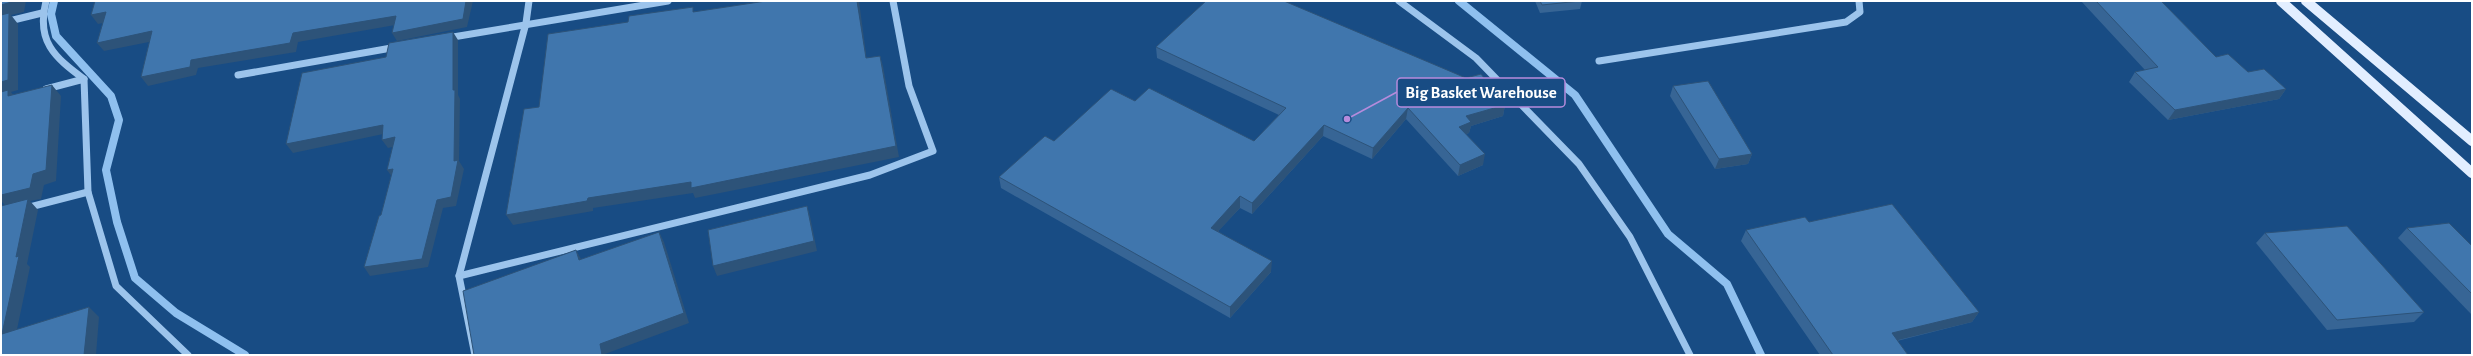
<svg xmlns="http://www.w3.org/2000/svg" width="2473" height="356" font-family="'Alegreya Sans',sans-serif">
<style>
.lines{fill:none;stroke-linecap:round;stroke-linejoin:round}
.stream{stroke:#8fc0ef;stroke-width:8}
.minor{stroke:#9cc4ec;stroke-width:7}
.major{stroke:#e2eeff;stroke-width:10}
.wall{fill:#376595}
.shaded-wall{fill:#2d5379}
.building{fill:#4076ad;stroke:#2d5379}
.leader{fill:none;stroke:#b68bdc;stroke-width:1.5}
.callout-dot{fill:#b68bdc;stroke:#184c84;stroke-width:1.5}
.callout{fill:#184c84;stroke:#b68bdc;stroke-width:1.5}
.callout-label{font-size:17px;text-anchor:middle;font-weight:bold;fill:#fff}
</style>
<rect width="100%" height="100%" fill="#184c84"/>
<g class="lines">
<g class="stream">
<polyline points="54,1 51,14 56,36 111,96 119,120 106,170 117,222 135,278 176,313 245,355"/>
<polyline points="1459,1 1575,95 1668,234 1727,284 1761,355"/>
</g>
<g class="minor">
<path d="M46,1C36,41 54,57 84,79"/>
<polyline points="1399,1 1476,58 1579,164 1630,237 1690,355"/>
<polyline points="1,23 42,13"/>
<polyline points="447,38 668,1"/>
<polyline points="1599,61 1846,22 1860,12 1859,1"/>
<polyline points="238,75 397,47"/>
<polyline points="46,89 84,79 88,192 116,286 188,355"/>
<polyline points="26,208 88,192"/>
<polyline points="459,276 870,175 933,151 909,86 893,1"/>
<polyline points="475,355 459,276 526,23 529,1"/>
</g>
<g class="major">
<polyline points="2281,1 2472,173"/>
<polyline points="2306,1 2472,141"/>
</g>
</g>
<g class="wall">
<polygon points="1535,1 1582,1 1580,9 1540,13"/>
<polygon points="2081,1 2161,1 2216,57 2248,72 2286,89 2279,99 2168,120 2129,82 2135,72 2145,70"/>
<polygon points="1156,47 1505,105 1503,116 1471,126 1469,133 1466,134 1483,165 1458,176 1406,119 1372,159 1323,136 1252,214 1240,208 1218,231 1271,272 1230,318 1001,188 999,177 1054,141 1135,101 1254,141 1279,115 1157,58"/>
<polygon points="1673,86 1752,154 1748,164 1715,169 1670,96"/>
<polygon points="1809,222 1979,312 1972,322 1897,341 1908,355 1820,355 1741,241 1746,230"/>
<polygon points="2407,228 2472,246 2472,315 2398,238"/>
<polygon points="2265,233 2424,312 2414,322 2327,330 2256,243"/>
</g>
<g class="shaded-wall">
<polygon points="15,1 26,1 24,12 11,15 18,24 18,90 11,92 18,101 1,95 1,5"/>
<polygon points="466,1 473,1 467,27 397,41 392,33"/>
<polygon points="857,1 859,1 868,69 866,58"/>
<polygon points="106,12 113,21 98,24 91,15"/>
<polygon points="396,16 401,24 298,42 296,52 198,68 196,75 148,86 141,77 191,60 293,33"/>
<polygon points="152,31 159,40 104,51 97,43"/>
<polygon points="453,32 458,40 458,95 460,99 459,161 464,169 456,206 443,208 428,267 370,276 364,267 437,200 454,161 453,90"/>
<polygon points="880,56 883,66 899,157 695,198 693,193 593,208 593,211 513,225 506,215 588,198"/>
<polygon points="52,85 61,96 56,181 44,185 41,199 30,201 38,210 27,264 30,267 14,344 2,334 16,257 7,207 1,201 1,184"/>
<polygon points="2286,89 2279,99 2168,120 2175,110"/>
<polygon points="1505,105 1503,116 1471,126 1469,133 1457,138 1459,127 1466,116"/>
<polygon points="1408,108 1406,119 1372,159 1373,148"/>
<polygon points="383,125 388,133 293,153 286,144"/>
<polygon points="1324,125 1323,136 1252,214 1252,203"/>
<polygon points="395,137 401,145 388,148 382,140"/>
<polygon points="1485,154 1483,165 1458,176 1460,165"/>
<polygon points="1752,154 1748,164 1715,169 1719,159"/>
<polygon points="393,169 393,178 387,170"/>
<polygon points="1240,196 1240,208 1211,239 1211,228"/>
<polygon points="807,206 810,216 817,251 717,276 713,266"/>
<polygon points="659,232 664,242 689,323 605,354 606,355 602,355 600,344"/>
<polygon points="576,250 581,259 579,260"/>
<polygon points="1272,261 1271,272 1230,318 1230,307"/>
<polygon points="89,307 99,317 96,355 84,355"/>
<polygon points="1979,312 1972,322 1886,343 1892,333"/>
</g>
<g class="building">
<polygon points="1,1 15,1 1,5"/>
<polygon points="95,1 466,1 463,19 392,33 396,16 293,33 290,43 191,60 190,67 141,77 152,31 97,43 106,12 91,15"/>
<polygon points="766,1 857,1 866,58 880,56 896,146 691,188 691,182 588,198 587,201 506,215 524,109 539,107 548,34 628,22 629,16 693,7 693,12"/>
<polygon points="1206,1 1284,1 1466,78 1481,74 1505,105 1466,116 1471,122 1459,127 1485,154 1460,165 1408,108 1373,148 1324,125 1252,203 1240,196 1211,228 1272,261 1230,307 999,177 1045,136 1054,141 1111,89 1135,101 1149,88 1254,141 1286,108 1156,47"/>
<polygon points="1540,1 1580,1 1542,5"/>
<polygon points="2096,1 2161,1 2216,57 2228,54 2248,72 2264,69 2286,89 2175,110 2135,72 2158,67"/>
<polygon points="9,13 8,80 1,82 1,15"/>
<polygon points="453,32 453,90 455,90 454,161 458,160 451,197 437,200 422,259 364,267 379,216 381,215 393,169 387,170 395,137 382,140 383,125 286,144 302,73 386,57 389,43"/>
<polygon points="1708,81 1752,154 1719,159 1673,86"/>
<polygon points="52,85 46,170 33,174 30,188 1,195 1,92 8,90 8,96"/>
<polygon points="28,199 16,257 19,256 2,334 89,307 84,355 1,355 1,206"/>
<polygon points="1892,204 1979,312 1892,333 1908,355 1833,355 1746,230 1805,217 1809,222"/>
<polygon points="807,206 814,241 713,266 708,230"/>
<polygon points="2449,223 2472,246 2472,294 2407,228"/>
<polygon points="2347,226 2424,312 2337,320 2265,233"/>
<polygon points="659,232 684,313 600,344 602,355 474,355 463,291 576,250 579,260"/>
</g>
<path class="leader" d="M1347 119L1397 92"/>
<circle class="callout-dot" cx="1347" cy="119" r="4"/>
<rect class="callout" x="1397" y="78" width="168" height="29" rx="4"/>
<g class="callout-label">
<text x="1481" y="98">Big Basket Warehouse</text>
</g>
<rect width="2473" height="356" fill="none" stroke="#ffffff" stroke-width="4"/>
</svg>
